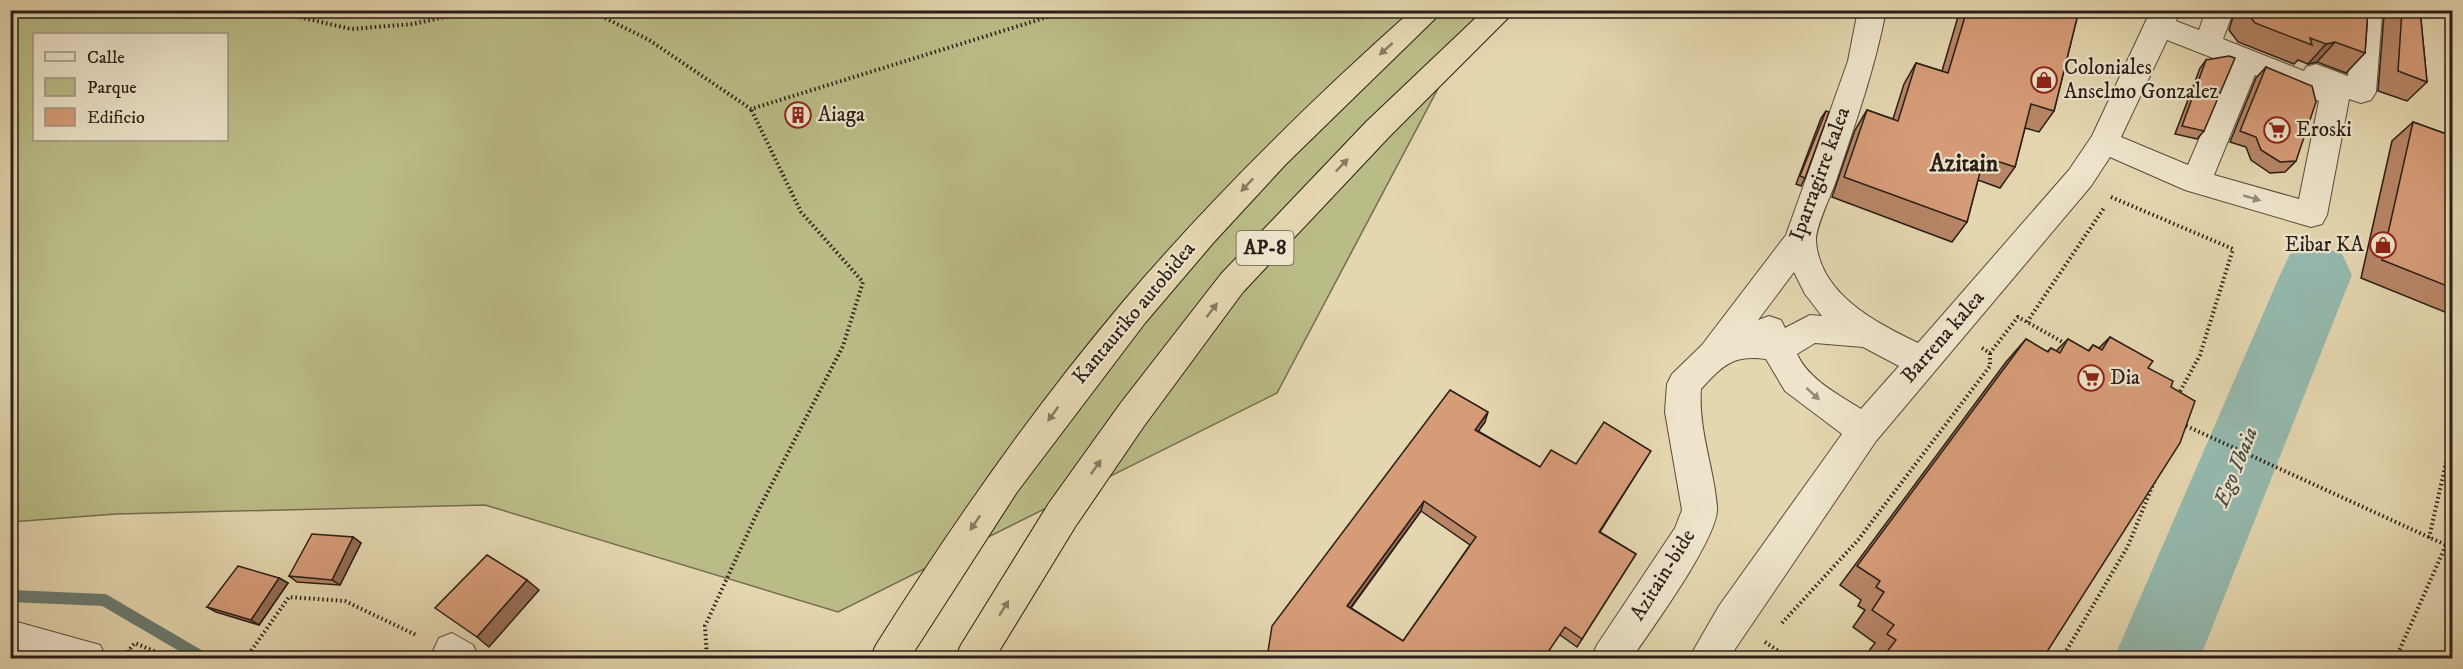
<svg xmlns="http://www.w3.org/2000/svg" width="2463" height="669" font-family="'IM FELL DW Pica',serif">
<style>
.green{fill:#babc87;stroke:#726d50;stroke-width:1.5;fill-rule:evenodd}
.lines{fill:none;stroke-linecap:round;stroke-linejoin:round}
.stream{stroke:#6a7b72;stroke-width:12}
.river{fill:#95b9ae;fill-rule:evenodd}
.minor-casing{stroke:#584c3e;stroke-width:2}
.highway-casing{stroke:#2a1e18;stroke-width:2}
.path{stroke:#2a1e18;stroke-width:4;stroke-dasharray:1.5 3;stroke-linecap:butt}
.minor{fill:#ede4cb;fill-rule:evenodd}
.highway{fill:#e4d6af;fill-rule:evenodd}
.wall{fill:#b88667;stroke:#2a1e18;stroke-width:1.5;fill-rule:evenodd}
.shaded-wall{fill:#966d54;stroke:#2a1e18;stroke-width:1.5}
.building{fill:#d69c78;stroke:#2a1e18;stroke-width:1.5;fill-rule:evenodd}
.oneway{fill:#877a64}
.oneway2{fill:#958b7a}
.labels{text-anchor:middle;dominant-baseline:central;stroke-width:4.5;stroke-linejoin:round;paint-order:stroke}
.shield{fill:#ede4cb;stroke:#64594e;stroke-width:1.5}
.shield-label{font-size:20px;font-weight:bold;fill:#2a1e18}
.poi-label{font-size:21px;fill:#2a1e18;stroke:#ede4cb;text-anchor:start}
.street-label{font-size:21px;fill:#2a1e18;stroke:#ede4cb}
.water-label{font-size:22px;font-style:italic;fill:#4a4c45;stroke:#ede4cb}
.quarter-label{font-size:24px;font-weight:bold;fill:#2a1e18;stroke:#ede4cb}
</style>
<rect width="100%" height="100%" fill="#e4d6af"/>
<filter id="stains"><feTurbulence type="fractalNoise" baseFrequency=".00333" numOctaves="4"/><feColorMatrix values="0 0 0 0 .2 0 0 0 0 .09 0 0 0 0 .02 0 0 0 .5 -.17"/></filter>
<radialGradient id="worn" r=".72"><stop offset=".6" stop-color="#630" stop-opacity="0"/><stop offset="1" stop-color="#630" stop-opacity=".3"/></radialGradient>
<path class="green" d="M11,11H1479L1277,393L838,612L485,505L116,514L11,522ZM34,34H226V140H34Z"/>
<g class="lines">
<polyline class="stream" points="10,596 104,600 203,658"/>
<polygon class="river" points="2316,245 2342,254 2352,275 2200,658 2114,658 2280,275 2290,254"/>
<g class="minor-casing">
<g id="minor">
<path d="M1858,10H1886C1875,69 1855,124 1836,181C1831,195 1815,228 1816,241C1820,295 1877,323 1918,343L2069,170L2092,136L2151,10H2179L2176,21L2199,30L2206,10H2234L2223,39L2304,71L2306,67L2316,64L2348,76L2353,20L2345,17L2341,10H2379L2382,15L2376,92L2371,100L2361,103L2349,99L2327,215L2322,224L2311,227L2185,190L2110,157L2091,186L1876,441L1729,658H1689L1719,606L1842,434L1785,391L1766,359C1733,354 1722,366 1701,389C1698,430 1714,467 1717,507C1720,536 1650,631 1632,658H1591L1597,645L1675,528L1682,510L1665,412L1667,384L1672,374L1702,345L1786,235L1848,61ZM2167,40L2231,65L2188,165L2121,137ZM2255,75L2319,101L2299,199L2214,175ZM1794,272L1805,294L1822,316L1810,315L1785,328L1781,320L1769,316L1758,320ZM1815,343L1863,347L1899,366L1861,409C1839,395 1808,379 1797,354Z"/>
<polygon points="10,620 100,645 106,658 10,656"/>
<polygon points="452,633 473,645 479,658 436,658 433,651 439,638"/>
</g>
</g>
<g class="highway-casing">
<g id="highway">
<path d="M1412,10H1444L1286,164L1214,242L1145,323L1017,492L910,658H870L876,645C951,526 1031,411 1122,303C1211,198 1309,102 1412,10Z"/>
<polygon points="1484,10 1516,10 1389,137 1243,292 1144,426 1075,527 995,658 955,658 961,645 1049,503 1120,404 1221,274 1367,121"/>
</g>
</g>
<g class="path">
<polyline points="269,10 351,29 413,24 476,10"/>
<polyline points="589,10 649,40 751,109 1070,10"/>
<polyline points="2111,197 2233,249 2200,355 2177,397"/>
<polyline points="2027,322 2104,208"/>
<polyline points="1982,348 1990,353 2018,317 2068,345"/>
<polyline points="2182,424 2446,545"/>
<polyline points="2429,538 2452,436"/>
<polyline points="1782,623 1858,540 1990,366 1990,353"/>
<polyline points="1765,642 1789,658"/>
<polyline points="146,658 128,651 135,643 170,658"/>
<polyline points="246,658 289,597 345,601 416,635"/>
<polyline points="707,658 705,626 758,511 843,346 863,282 801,212 751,109"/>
<polyline points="2062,658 2128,546 2154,482"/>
<polyline points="2396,658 2446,545 2452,513"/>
</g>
<use href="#minor" class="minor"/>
<use href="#highway" class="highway"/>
</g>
<g class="wall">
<polygon points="1960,10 2079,10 2054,111 2039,132 2025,128 2015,167 2000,188 1978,180 1967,222 1952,242 1832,197 1855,130 1867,110 1893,119 1904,84 1916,63 1942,71"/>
<polygon points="2235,10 2368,10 2365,53 2346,73 2317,62 2308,64 2298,60 2294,64 2238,42 2229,30"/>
<polygon points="2381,10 2420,10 2427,82 2407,101 2378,91 2384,15"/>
<polygon points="2436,10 2452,10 2452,14"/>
<polygon points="2206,60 2204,131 2197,139 2175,134 2200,68"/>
<polygon points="2266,67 2296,161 2285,172 2270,173 2251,160 2246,147 2230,142 2256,78"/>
<polygon points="1826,111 1805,178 1801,186 1796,184 1821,118"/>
<polygon points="2413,122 2452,136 2452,315 2361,278 2392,141"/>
<polygon points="2110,337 2148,368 2043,658 1875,658 1876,657 1868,652 1875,643 1853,627 1865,610 1858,606 1861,600 1840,585 2006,362 2026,339 2047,352 2051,348 2056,351 2068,339 2088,351 2093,345 2099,348"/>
<path d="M1485,422L1478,431L1540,467L1645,460L1600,532L1636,554L1577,647L1560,635L1267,658ZM1421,511L1470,545L1403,641L1351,608Z"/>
<polygon points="353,537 361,543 340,585 297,582 289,576"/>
<polygon points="279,578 288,583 259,625 216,612 207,607"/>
</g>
<g class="shaded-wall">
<polygon points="2335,42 2317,62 2308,64 2326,44"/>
<polygon points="1488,412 1485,422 1472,440 1475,430"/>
<polygon points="1424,501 1421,511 1346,614 1347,606"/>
<polygon points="353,537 361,543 340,585 332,580"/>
<polygon points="279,578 288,583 259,625 251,620"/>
<polygon points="527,580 539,590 489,647 477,637"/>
</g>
<g class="building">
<polygon points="1967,10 2079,10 2054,111 2031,104 2015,167 1984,157 1967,222 1844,177 1867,110 1898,121 1916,63 1948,73"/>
<polygon points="2245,10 2368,10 2365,53 2335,42 2326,44 2310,38 2312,45 2255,23"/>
<polygon points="2402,10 2420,10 2427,82 2398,71"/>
<polygon points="2229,56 2235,58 2204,131 2182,126 2206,60"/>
<polygon points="2266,67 2312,86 2316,102 2296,161 2280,162 2261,150 2256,137 2240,131"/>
<polygon points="1826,111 1829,112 1805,178 1800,176"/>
<polygon points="2413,122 2452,136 2452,288 2382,260"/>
<polygon points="2110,337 2153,361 2148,368 2173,381 2171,387 2195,401 2180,443 2043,658 1885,658 1883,657 1896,640 1887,634 1894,625 1872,610 1884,592 1876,587 1880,581 1857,566 2026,339 2048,352 2051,348 2060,353 2068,339 2089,351 2093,345 2102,350"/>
<path d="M1450,390L1488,412L1475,430L1540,467L1551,450L1576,464L1604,422L1651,451L1599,532L1636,554L1582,639L1565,627L1544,658H1267L1272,626ZM1424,501L1476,537L1403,641L1347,606Z"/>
<polygon points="312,534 353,537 332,580 289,576"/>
<polygon points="487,555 527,580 477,637 435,608"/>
<polygon points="238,566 279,578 251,620 207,607"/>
</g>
<defs><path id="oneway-solid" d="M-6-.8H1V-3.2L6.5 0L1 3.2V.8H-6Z" transform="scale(1.5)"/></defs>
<g class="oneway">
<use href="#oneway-solid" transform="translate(1386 49) rotate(138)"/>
<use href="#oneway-solid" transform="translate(1342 165) rotate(-46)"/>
<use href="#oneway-solid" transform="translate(1247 185) rotate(133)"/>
<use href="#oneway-solid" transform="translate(1212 310) rotate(-53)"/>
<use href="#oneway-solid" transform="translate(1053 414) rotate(126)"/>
<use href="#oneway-solid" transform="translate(1096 467) rotate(-55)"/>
<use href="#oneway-solid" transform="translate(975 523) rotate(124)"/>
<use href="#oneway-solid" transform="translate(1004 608) rotate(-58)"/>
</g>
<g class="oneway2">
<use href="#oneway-solid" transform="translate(2252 198) rotate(16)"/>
<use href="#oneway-solid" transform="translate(1813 394) rotate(42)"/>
</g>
<defs>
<g id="shop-ring" transform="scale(1.35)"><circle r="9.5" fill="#ede4cb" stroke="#8f2418" stroke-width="1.5"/><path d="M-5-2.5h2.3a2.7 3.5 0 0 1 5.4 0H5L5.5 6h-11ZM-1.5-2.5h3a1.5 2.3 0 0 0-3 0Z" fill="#8f2418"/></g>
<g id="building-ring" transform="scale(1.35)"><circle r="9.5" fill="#ede4cb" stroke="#8f2418" stroke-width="1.5"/><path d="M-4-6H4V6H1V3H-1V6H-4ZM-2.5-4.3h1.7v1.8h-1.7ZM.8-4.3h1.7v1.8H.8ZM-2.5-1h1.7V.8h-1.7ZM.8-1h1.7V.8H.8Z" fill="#8f2418"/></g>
<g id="supermarket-ring" transform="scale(1.35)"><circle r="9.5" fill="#ede4cb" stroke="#8f2418" stroke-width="1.5"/><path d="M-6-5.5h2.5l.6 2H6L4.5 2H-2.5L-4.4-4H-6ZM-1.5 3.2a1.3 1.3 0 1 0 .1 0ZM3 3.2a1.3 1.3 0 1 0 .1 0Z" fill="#8f2418"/></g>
</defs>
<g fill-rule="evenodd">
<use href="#shop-ring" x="2044" y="80"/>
<use href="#building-ring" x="798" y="115"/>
<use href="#supermarket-ring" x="2277" y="130"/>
<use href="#shop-ring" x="2383" y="245"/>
<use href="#supermarket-ring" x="2091" y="378"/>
</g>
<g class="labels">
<rect class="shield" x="1236.5" y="231" width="57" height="34" rx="4.5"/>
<g class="shield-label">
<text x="1265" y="248">AP-8</text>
</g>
<g class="poi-label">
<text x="2064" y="68">Coloniales<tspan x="2064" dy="24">Anselmo Gonzalez</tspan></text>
<text x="818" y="115">Aiaga</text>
<text x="2296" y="130">Eroski</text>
<text x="2364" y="245" text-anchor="end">Eibar KA</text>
<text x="2110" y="378">Dia</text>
</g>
<g class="street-label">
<text transform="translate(1820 174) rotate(-70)">Iparragirre kalea</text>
<text transform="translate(1134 313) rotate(-50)">Kantauriko autobidea</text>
<text transform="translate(1943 337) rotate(-49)">Barrena kalea</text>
<text transform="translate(1663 575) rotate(-58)">Azitain-bide</text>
</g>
<g class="water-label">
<text transform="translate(2236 467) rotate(-68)">Ego Ibaia</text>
</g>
<g class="quarter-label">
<text x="1964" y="164">Azitain</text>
</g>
</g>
<rect width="2463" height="669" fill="none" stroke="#e4d6af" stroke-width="36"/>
<rect x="12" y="12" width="2439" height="645" fill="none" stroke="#2a1e18" stroke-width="3"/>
<rect x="18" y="18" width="2427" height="633" fill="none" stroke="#2a1e18" stroke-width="1.5"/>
<rect x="33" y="33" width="195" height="108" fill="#ede4cb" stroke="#9f9583" stroke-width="1.5"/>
<rect x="45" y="52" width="30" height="9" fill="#ede4cb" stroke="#9f9583" stroke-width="1.5"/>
<text x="87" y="63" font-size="18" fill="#2a1e18">Calle</text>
<rect x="45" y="78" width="30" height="18" fill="#babc87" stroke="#9f9583" stroke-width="1.5"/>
<text x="87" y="93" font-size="18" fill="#2a1e18">Parque</text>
<rect x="45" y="108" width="30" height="18" fill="#d69c78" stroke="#9f9583" stroke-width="1.5"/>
<text x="87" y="123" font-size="18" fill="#2a1e18">Edificio</text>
<rect width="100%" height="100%" filter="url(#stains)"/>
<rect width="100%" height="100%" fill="url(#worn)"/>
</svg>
